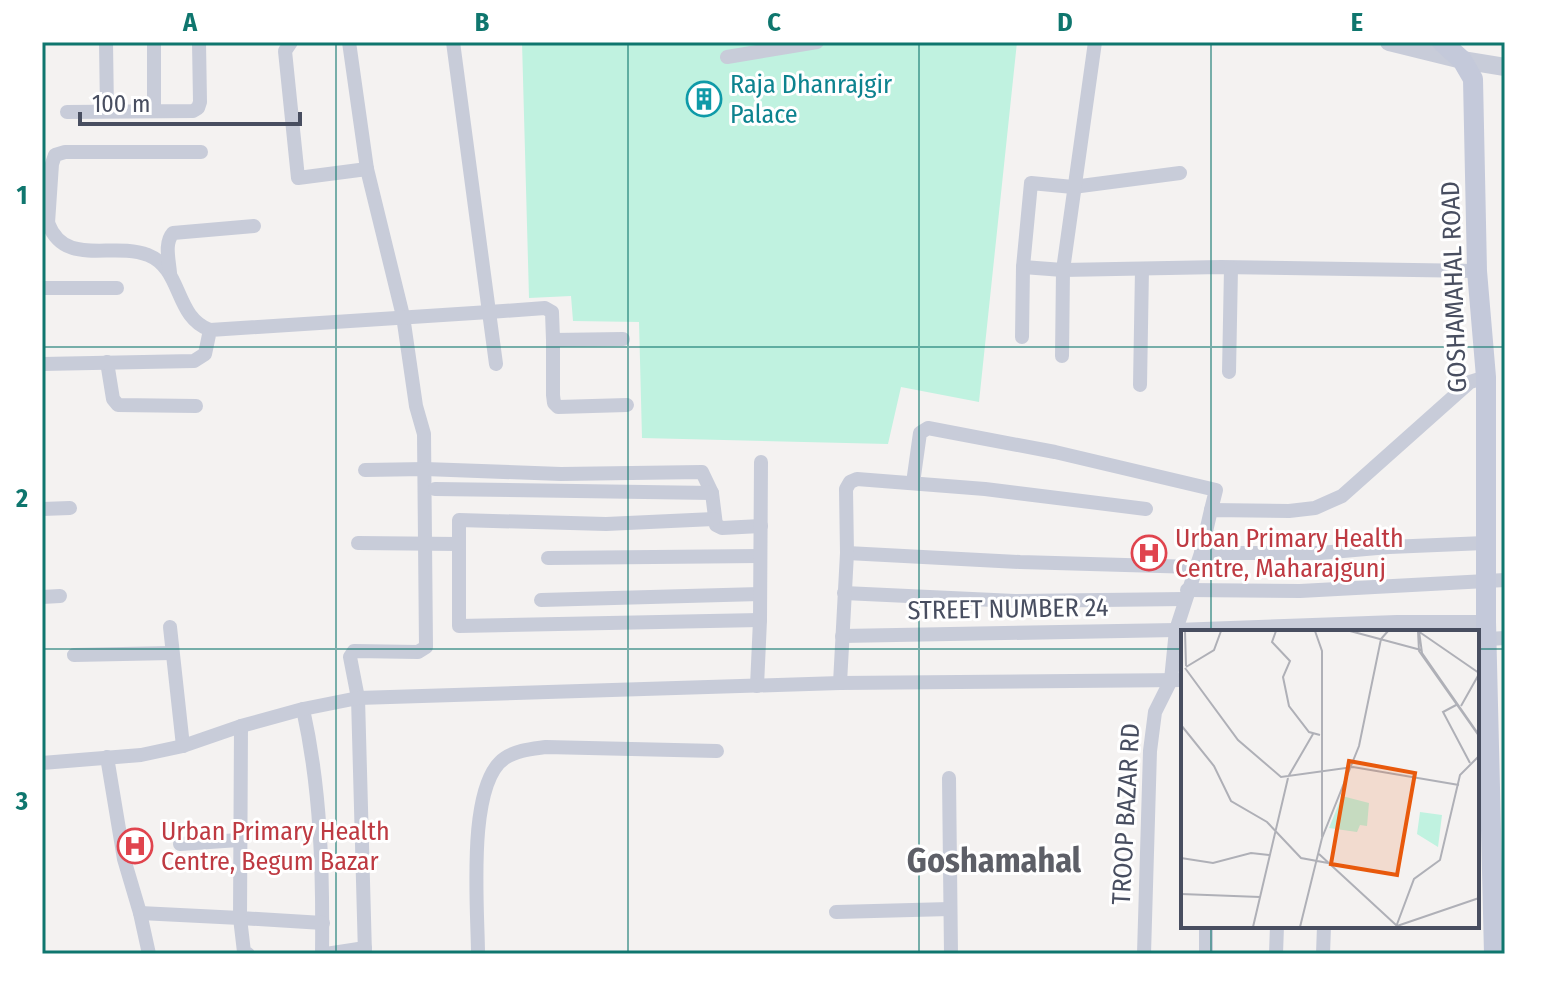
<svg xmlns="http://www.w3.org/2000/svg" width="1547" height="996" font-family="'Fira Sans Condensed',sans-serif">
<style>
.green{fill:#c0f2e0}
.lines{fill:none;stroke-linecap:round;stroke-linejoin:round}
.minor{stroke:#c8ccd9;stroke-width:14}
.tertiary{stroke:#c8ccd9;stroke-width:18}
.secondary{stroke:#c4c9da;stroke-width:20}
.grid{fill:none;stroke:#0f766e;stroke-width:2;stroke-opacity:0.55}
.labels{text-anchor:middle;dominant-baseline:central;stroke-width:6;stroke-linejoin:round;paint-order:stroke}
.culture-label{font-size:26px;fill:#0d838f;stroke:#fff;text-anchor:start}
.street-label{font-size:26px;fill:#484e60;stroke:#fff}
.health-label{font-size:26px;fill:#be3a42;stroke:#fff;text-anchor:start}
.district-label{font-size:34px;font-weight:bold;fill:#5d5f67;stroke:#fff}
.inset-road{fill:none;stroke:#afb0b7;stroke-width:2}
.view{fill:#e8590c;fill-opacity:0.15;stroke:#e8590c;stroke-width:4}
.inset-edge{fill:none;stroke:#484e60;stroke-width:4}
.neatline{fill:none;stroke:#0f766e;stroke-width:3}
.grid-label{font-size:26px;text-anchor:middle;font-weight:bold;fill:#0f766e}
</style>
<rect width="100%" height="100%" fill="#f4f2f1"/>
<polygon class="green" points="522,42 1017,42 979,402 901,387 888,444 642,438 639,322 573,321 571,296 529,298"/>
<g class="lines">
<g class="minor">
<polyline points="106,42 107,111"/>
<polyline points="291,42 285,51 298,178 367,169"/>
<polyline points="349,42 367,169 403,316 416,406 424,434 426,647 418,652 354,651 350,657 358,698 365,954"/>
<polyline points="727,57 817,42"/>
<polyline points="154,111 154,42"/>
<polyline points="67,112 193,111 198,108 200,102 199,42"/>
<path d="M42,222L48,223C65,268 111,241 148,255C183,269 174,317 210,330"/>
<polyline points="48,223 52,164 55,155 65,152 201,152"/>
<polyline points="1023,267 1063,270 1221,267 1477,271"/>
<path d="M170,273C169,260 164,243 173,233L254,226"/>
<polyline points="42,288 117,288"/>
<polyline points="1022,337 1023,267 1031,183 1073,187 1180,173"/>
<polyline points="553,340 553,395 554,403 558,407 627,405"/>
<polyline points="1062,356 1063,270 1095,42"/>
<polyline points="107,362 113,399 118,405 196,406"/>
<polyline points="42,364 194,361 205,354 210,330 489,312 453,42"/>
<polyline points="496,364 489,312 545,308 552,312 553,340 623,339"/>
<polyline points="1229,372 1231,268"/>
<polyline points="1140,385 1142,269"/>
<polyline points="365,470 425,469 561,474 702,472 712,493 716,525 722,528 761,526"/>
<polyline points="913,483 920,433 928,428 1055,452 1216,490 1211,510"/>
<polyline points="435,489 712,493"/>
<polyline points="42,509 70,508"/>
<polyline points="714,519 606,524 459,520 459,626 760,620"/>
<polyline points="358,543 458,544"/>
<polyline points="847,553 1020,562 1195,567"/>
<polyline points="1201,553 1320,553 1389,547 1485,543"/>
<polyline points="548,558 760,556"/>
<polyline points="1187,590 1300,591 1505,580"/>
<polyline points="844,593 1015,601 1185,599"/>
<polyline points="42,597 60,596"/>
<polyline points="541,600 760,594"/>
<polyline points="170,627 183,746"/>
<polyline points="842,636 1176,630 1397,622 1486,622"/>
<polyline points="1488,639 1505,638"/>
<polyline points="74,655 172,653"/>
<polyline points="840,683 847,553 846,489 850,482 857,479 985,489 1146,509"/>
<polyline points="757,686 760,620 761,462"/>
<path d="M303,709C321,790 323,872 322,954"/>
<polyline points="241,726 240,918 323,923"/>
<polyline points="107,757 124,859 140,913"/>
<polyline points="42,763 141,755 183,746 241,726 303,709 358,698 840,683 1183,680"/>
<polyline points="949,778 951,954"/>
<polyline points="180,844 239,840"/>
<polyline points="836,912 950,909"/>
<polyline points="149,954 140,913 240,918 244,952 248,954"/>
<polyline points="326,954 365,948"/>
<path d="M478,954C478,910 466,784 505,758C517,750 532,749 546,747L717,751"/>
<polyline points="1144,954 1150,751 1155,712 1171,680 1176,630 1201,553 1211,510 1289,511 1315,508 1342,496 1470,382 1486,377"/>
<polyline points="1206,954 1206,926"/>
<polyline points="1276,954 1277,926"/>
<polyline points="1323,954 1324,926"/>
</g>
<polyline class="tertiary" points="1389,42 1462,60 1505,67"/>
<polyline class="secondary" points="1442,42 1462,60 1473,79 1477,271 1486,377 1486,622 1494,954"/>
</g>
<path class="grid" d="M336,42V954M628,42V954M919,42V954M1211,42V632M42,347H1505M42,649H1183M1477,649H1505M1211,926V954"/>
<defs>
<g id="building-ring" transform="scale(1.8)"><circle r="9.5" fill="#fff" stroke="#0f9aa8" stroke-width="1.5"/><path d="M-4-6H4V6H1V3H-1V6H-4ZM-2.5-4.3h1.7v1.8h-1.7ZM.8-4.3h1.7v1.8H.8ZM-2.5-1h1.7V.8h-1.7ZM.8-1h1.7V.8H.8Z" fill="#0f9aa8"/></g>
<g id="hospital-ring" transform="scale(1.8)"><circle r="9.5" fill="#fff" stroke="#e0444e" stroke-width="1.5"/><path d="M-5-5h3v3.5h4V-5h3V5h-3V1.5h-4V5h-3Z" fill="#e0444e"/></g>
</defs>
<g fill-rule="evenodd">
<use href="#building-ring" x="704" y="99"/>
<use href="#hospital-ring" x="1149" y="553"/>
<use href="#hospital-ring" x="135" y="846"/>
</g>
<g class="labels">
<g class="culture-label">
<text x="730" y="84">Raja Dhanrajgir<tspan x="730" dy="30">Palace</tspan></text>
</g>
<g class="street-label">
<text transform="translate(1454 287) rotate(-92)">GOSHAMAHAL ROAD</text>
<text transform="translate(1008 609) rotate(-1)">STREET NUMBER 24</text>
<text transform="translate(1126 814) rotate(-87)">TROOP BAZAR RD</text>
</g>
<g class="health-label">
<text x="1175" y="538">Urban Primary Health<tspan x="1175" dy="30">Centre, Maharajgunj</tspan></text>
<text x="161" y="831">Urban Primary Health<tspan x="161" dy="30">Centre, Begum Bazar</tspan></text>
</g>
<g class="district-label">
<text x="994" y="860">Goshamahal</text>
</g>
</g>
<g transform="translate(1181 630)">
<rect width="298" height="298" fill="#f4f2f1"/>
<path d="M161,166L188,173L186,196L179,195L176,202L148,198ZM239,182L261,185L257,217L236,204Z" fill="#c0f2e0"/>
<path class="inset-road" d="M4,1L5,36M95,1L91,12L109,31L102,47L108,76L128,102L139,105M134,1L141,21V207M169,1L240,20M237,1L298,43M237,1L238,21L298,106M238,1L241,23L298,105M5,37L33,20L40,1M4,38L57,110L100,147L172,137L278,155M277,74L262,82L289,133M280,76L298,44M0,95L33,136L50,171L86,192L120,228L147,233M107,147L132,104M138,224L215,295M0,228L32,233L70,223L88,225M0,264L79,267M216,296L298,268M72,297L107,148M119,297L141,208L178,116L200,9L207,1M215,297L233,249L259,230L279,145L298,126"/>
<path class="view" d="M168,131L234,143L216,245L150,234Z"/>
<rect width="298" height="298" class="inset-edge"/>
</g>
<rect width="1547" height="996" fill="none" stroke="#ffffff" stroke-width="88"/>
<path d="M80 112v12h220v-12" fill="none" stroke="#484e60" stroke-width="4"/>
<text x="92" y="112" font-size="24" fill="#484e60" stroke="#ffffff" stroke-width="6" paint-order="stroke">100 m</text>
<rect x="44" y="44" width="1459" height="908" class="neatline"/>
<g class="grid-label">
<text x="190" y="31">A</text>
<text x="482" y="31">B</text>
<text x="774" y="31">C</text>
<text x="1065" y="31">D</text>
<text x="1357" y="31">E</text>
<text x="22" y="204">1</text>
<text x="22" y="507">2</text>
<text x="22" y="810">3</text>
</g>
</svg>
